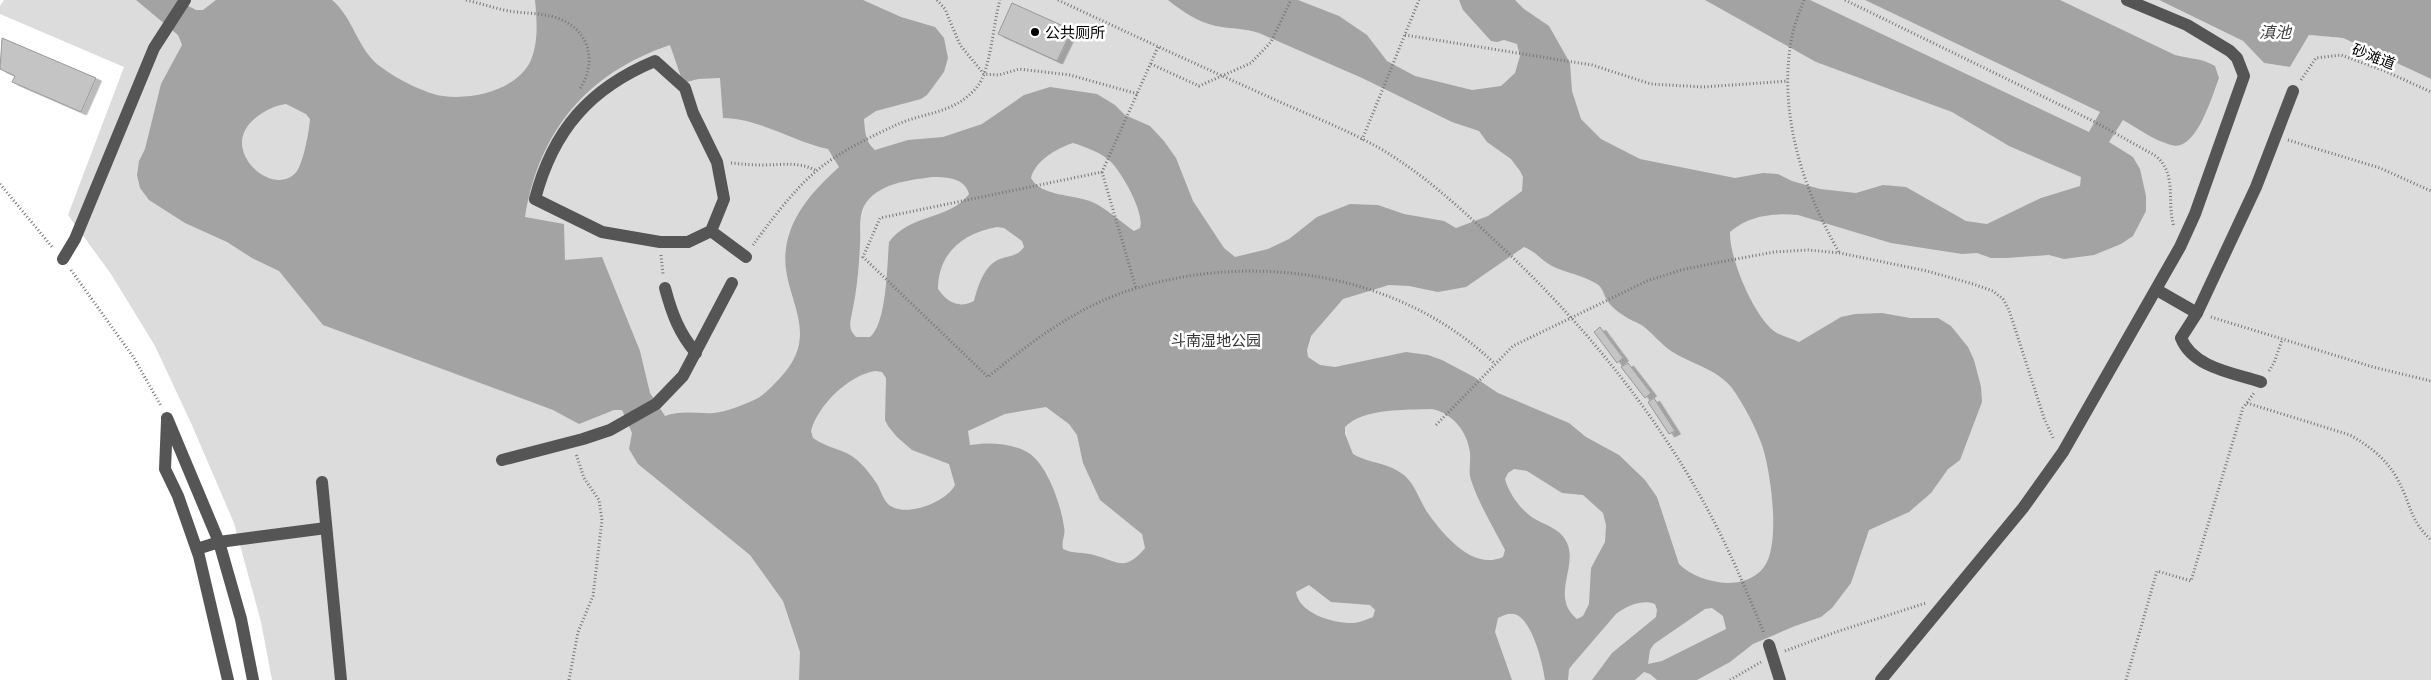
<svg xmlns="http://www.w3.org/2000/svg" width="2431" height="680" font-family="'Exo 2','Noto Sans SC',sans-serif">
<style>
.green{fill:#dcdcdc}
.water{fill:#a3a3a3;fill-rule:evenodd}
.building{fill:#c4c4c4;stroke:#999;filter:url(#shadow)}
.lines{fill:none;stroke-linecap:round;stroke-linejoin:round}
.path{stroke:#777;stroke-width:3;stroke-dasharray:1 2.5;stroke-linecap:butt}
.minor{stroke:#555;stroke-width:12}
.poi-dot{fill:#000;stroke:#fff;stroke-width:2}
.labels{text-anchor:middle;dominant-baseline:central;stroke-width:5;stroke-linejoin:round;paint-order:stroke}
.poi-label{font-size:15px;fill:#000;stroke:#fff;text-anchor:start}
.street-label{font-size:15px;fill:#000;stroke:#fff}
.park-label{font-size:15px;fill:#333;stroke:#fff}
.water-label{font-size:16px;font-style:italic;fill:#444;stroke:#fff}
</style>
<defs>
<filter id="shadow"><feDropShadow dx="5.5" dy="3" stdDeviation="0" flood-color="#0004"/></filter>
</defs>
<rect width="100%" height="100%" fill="#fff"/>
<polygon class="green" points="4,0 2159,0 2243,41 2264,63 2290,67 2309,35 2343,38 2431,79 2431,680 272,680 261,622 234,523 191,423 155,346 111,274 68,215 124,67 0,14 0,6"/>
<g class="water">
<path d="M136,0H177L196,10H203L216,0H332C354,18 357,50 381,67C395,78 426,94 443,96C472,100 513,91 529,64C539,45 537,21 535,0H863L901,17L935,27L944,38L948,58L944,72L927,95L921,99L876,111L864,119C865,131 865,142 875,150L908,140L943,137L982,124L1024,95L1050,87L1097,94L1115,105L1125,115L1150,126L1164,141L1176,158L1193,201L1224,248L1235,257L1268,249L1289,239L1317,217L1350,204L1378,205L1404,214L1444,221L1456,228L1488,216L1522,191L1523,177L1520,171L1511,159L1487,142L1479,131L1452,122L1362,78L1259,33C1245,28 1231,29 1216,26C1198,22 1183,12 1168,0H1298L1339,16L1367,35L1387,61L1415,76L1472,90L1501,86L1515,73L1520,56L1517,44L1504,40L1497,42L1491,41L1463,10L1459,0H1515L1524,9L1549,26L1570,63L1572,91L1581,119L1601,139L1640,159L1735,178L1763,173L1778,174L1792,181L1820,189L1856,193L1883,185L1906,187L1966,221L1987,224L2041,198L2080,186L2081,177L2009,146L1952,112L1816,62L1705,0H1810L2089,132L2100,112L1865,0H2060L2175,55C2190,59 2202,58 2215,66L2219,78C2212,96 2196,153 2171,145C2153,140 2139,129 2123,120L2109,142L2133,157L2140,169L2146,196V211L2133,236L2121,244L2094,255L2064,259L2049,255L2006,258H1991L1977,253L1962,254L1891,243L1798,215C1773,213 1749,215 1730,232C1729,257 1753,315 1774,331C1780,336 1791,338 1799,342L1841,317L1855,314L1882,313L1910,318H1938L1951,326L1968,347L1974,360L1981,387L1982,402L1960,460L1948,469L1931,493L1909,512L1869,530L1851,583L1832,608L1821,617L1795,626L1753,644L1730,662L1697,680H1657L1650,674L1644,672L1635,680H1592L1612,653L1656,617L1657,610L1655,604C1642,599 1627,606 1616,614L1573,664L1569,669L1568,680H1545C1543,664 1533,623 1517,615C1511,612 1504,615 1498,618L1495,632L1512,680H799L800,652L783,601L750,555L638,464L629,449L632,433L622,410H614L579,424L553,410L323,325L279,271L252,258L227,242L185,223L149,200L140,188L137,175L139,161L145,149L161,84L182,45L178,35ZM670,45L683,83L698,79L720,78L723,118C761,119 792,141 828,149L839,167C815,189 791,214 786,248C779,296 825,331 780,378C772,386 765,395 754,400C743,405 726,412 714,413C697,414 681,410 665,416L650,393L640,351L602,257L565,260L564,224L525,217C539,131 587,73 670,45ZM286,104L306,114L310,119C309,132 304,160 297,171C275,201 213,148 258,116C268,109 274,106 286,104ZM1073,143C1086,147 1102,153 1111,162C1123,174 1145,214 1140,228L1134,231C1121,222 1106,208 1092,202C1074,194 1041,197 1031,178C1035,161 1057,148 1073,143ZM933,177C947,177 965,178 969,194C950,220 909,214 889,242C887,265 887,323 870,337H856C848,329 850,323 852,313C857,290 859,267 860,244C861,231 858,218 864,206C877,183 910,180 933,177ZM997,227L1004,228L1022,241L1024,247C1017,257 1010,255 1000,259C984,265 978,286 974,301C959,309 947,302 938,289C938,253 963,233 997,227ZM1524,247C1535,251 1541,260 1552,266C1566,273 1583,275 1597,284C1603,287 1604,297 1609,303C1612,307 1618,312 1623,315C1629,320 1637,322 1643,326C1653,334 1661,344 1671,351C1691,364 1717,369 1732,388C1744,405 1755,426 1762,445C1771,472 1781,544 1764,567C1755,579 1741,583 1727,583C1710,582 1691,576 1679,564L1657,497L1645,480L1619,455L1586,437L1569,423L1498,393L1474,377L1442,360L1428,355L1406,352L1335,367L1320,365L1308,357L1307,350L1311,336L1343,299L1389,285L1409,286L1438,292L1466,287ZM875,371L882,372L886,378L885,420L888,426L897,437L912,450L949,464L955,485C947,502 904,519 888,504C883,499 881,491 877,484C872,476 864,466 857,460C845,449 826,448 813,438L811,431C818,405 849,375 875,371ZM1046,407L1069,424L1077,435L1083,463L1100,500L1142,534L1145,548C1125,572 1119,562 1094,555C1083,552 1073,554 1063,549C1061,540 1066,535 1064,527C1061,505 1047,463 1027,452C1011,443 988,442 970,445L968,431L1005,414ZM1432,409C1453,413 1468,433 1470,453C1471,462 1468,472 1471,480C1479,504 1493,527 1505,550L1503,557C1472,571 1443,534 1427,512C1420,501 1415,485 1405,476C1389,462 1370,464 1353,454L1345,434V427C1363,408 1407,410 1432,409ZM1514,469L1527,471L1562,493L1583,495L1603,513L1606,525L1605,542L1591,568L1589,604L1583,616L1577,619C1550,597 1578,567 1567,543C1560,526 1540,525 1528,514C1518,506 1508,491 1505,479L1508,473ZM1309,585L1331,602L1370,605L1375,610L1373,617C1367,619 1361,622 1354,623C1335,624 1299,614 1296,592ZM1712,608L1723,616L1726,629L1662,661L1648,664L1650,650L1654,644L1705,609Z"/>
<polygon points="2159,0 2431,0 2431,79 2343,38 2309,35 2290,67 2264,63 2243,41"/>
</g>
<g class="building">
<polygon points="1012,3 1072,30 1057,61 998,34"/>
<polygon points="2,38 96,78 81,112 12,82 15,76 0,69"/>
<polygon points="1600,327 1623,358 1617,363 1594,332"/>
<polygon points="1628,363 1651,393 1645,398 1621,367"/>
<polygon points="1654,398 1675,431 1669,434 1648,402"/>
</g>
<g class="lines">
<g class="path">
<path d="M466,0C479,3 491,7 504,10C521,14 540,12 557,18C590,29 598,63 579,90"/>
<polyline points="937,0 945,9 960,45 984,74 999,75 1019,69 1070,75 1138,94"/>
<path d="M1058,0C1128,33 1198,65 1269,97C1306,114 1346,129 1381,149C1423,174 1457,205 1492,238C1578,317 1654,409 1709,512C1730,551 1747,592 1764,633"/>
<path d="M1804,0C1798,15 1792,31 1790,48C1780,118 1804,192 1839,252"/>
<path d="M1845,0L2093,121L2156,156C2178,176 2166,201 2174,227"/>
<polyline points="1405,35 1592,65 1651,84 1703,87 1788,81"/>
<path d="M1158,47L1102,172L880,218L863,257L988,377C1033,340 1081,304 1137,288C1258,251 1401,274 1494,363"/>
<polyline points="1151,64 1199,86 1251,63 1271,42 1291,0"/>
<polyline points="2301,80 2316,58 2341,55 2385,71 2431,92"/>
<polyline points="1362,140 1419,0"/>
<polyline points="2288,140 2380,168 2431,191"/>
<path d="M731,163C742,164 752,165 763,165C783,165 798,161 817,171"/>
<polyline points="1102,172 1136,288"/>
<polyline points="0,184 53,248"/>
<path d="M753,245C769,223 793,191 814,173C835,154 870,137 896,125C924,112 955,114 977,87C991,70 993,24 1000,0"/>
<polyline points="661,255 663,274"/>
<polyline points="71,270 134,358 161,406"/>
<polyline points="2211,317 2373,367 2431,381"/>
<polyline points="2269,371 2274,363 2282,340"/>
<path d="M2247,403L2350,435C2371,447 2388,460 2399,482C2411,505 2410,520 2430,539"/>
<polyline points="1436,425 1513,346 1647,281 1681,270 1715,263 1774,252 1808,250 1840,253 1927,271 1973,284 1993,291 2003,299 2009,310 2044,418 2054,440"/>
<polyline points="1785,651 1836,632 1926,603"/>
<polyline points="569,680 578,632 593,596 602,520 599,500 584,478 576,454"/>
<polyline points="1730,680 1761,662"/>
<polyline points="2126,680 2157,571 2191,581 2243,408 2254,393"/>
</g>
<g class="minor">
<path d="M711,231L724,199L717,162L693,113L685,88L655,61C590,88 553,130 535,199L602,232L660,242H688L711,231L746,257"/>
<polyline points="63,259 75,239 154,48 185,0"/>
<path d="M665,288C672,314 679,333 696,353"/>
<polyline points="2157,290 2197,313"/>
<path d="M2261,382C2234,373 2193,368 2181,338L2197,313L2256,187L2293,91"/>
<polyline points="167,418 219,542 241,619 253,680"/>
<polyline points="167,421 165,469 178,496 199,556 228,680"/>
<polyline points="502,460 583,439 610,430 656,404 683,376 732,283"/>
<polyline points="322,482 341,680"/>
<polyline points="197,549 219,542 326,528"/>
<polyline points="1769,645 1780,680"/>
<polyline points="1881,680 2023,508 2063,452 2180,247 2195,214 2244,76 2237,58 2230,51 2187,25 2127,0"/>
</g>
</g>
<circle class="poi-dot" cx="1035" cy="32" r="5"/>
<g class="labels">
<g class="poi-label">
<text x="1045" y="32">公共厕所</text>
</g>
<g class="street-label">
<text transform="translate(2374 56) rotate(21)">砂滩道</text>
</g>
<g class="park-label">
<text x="1216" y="340">斗南湿地公园</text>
</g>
<g class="water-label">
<text x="2275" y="31">滇池</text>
</g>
</g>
</svg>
